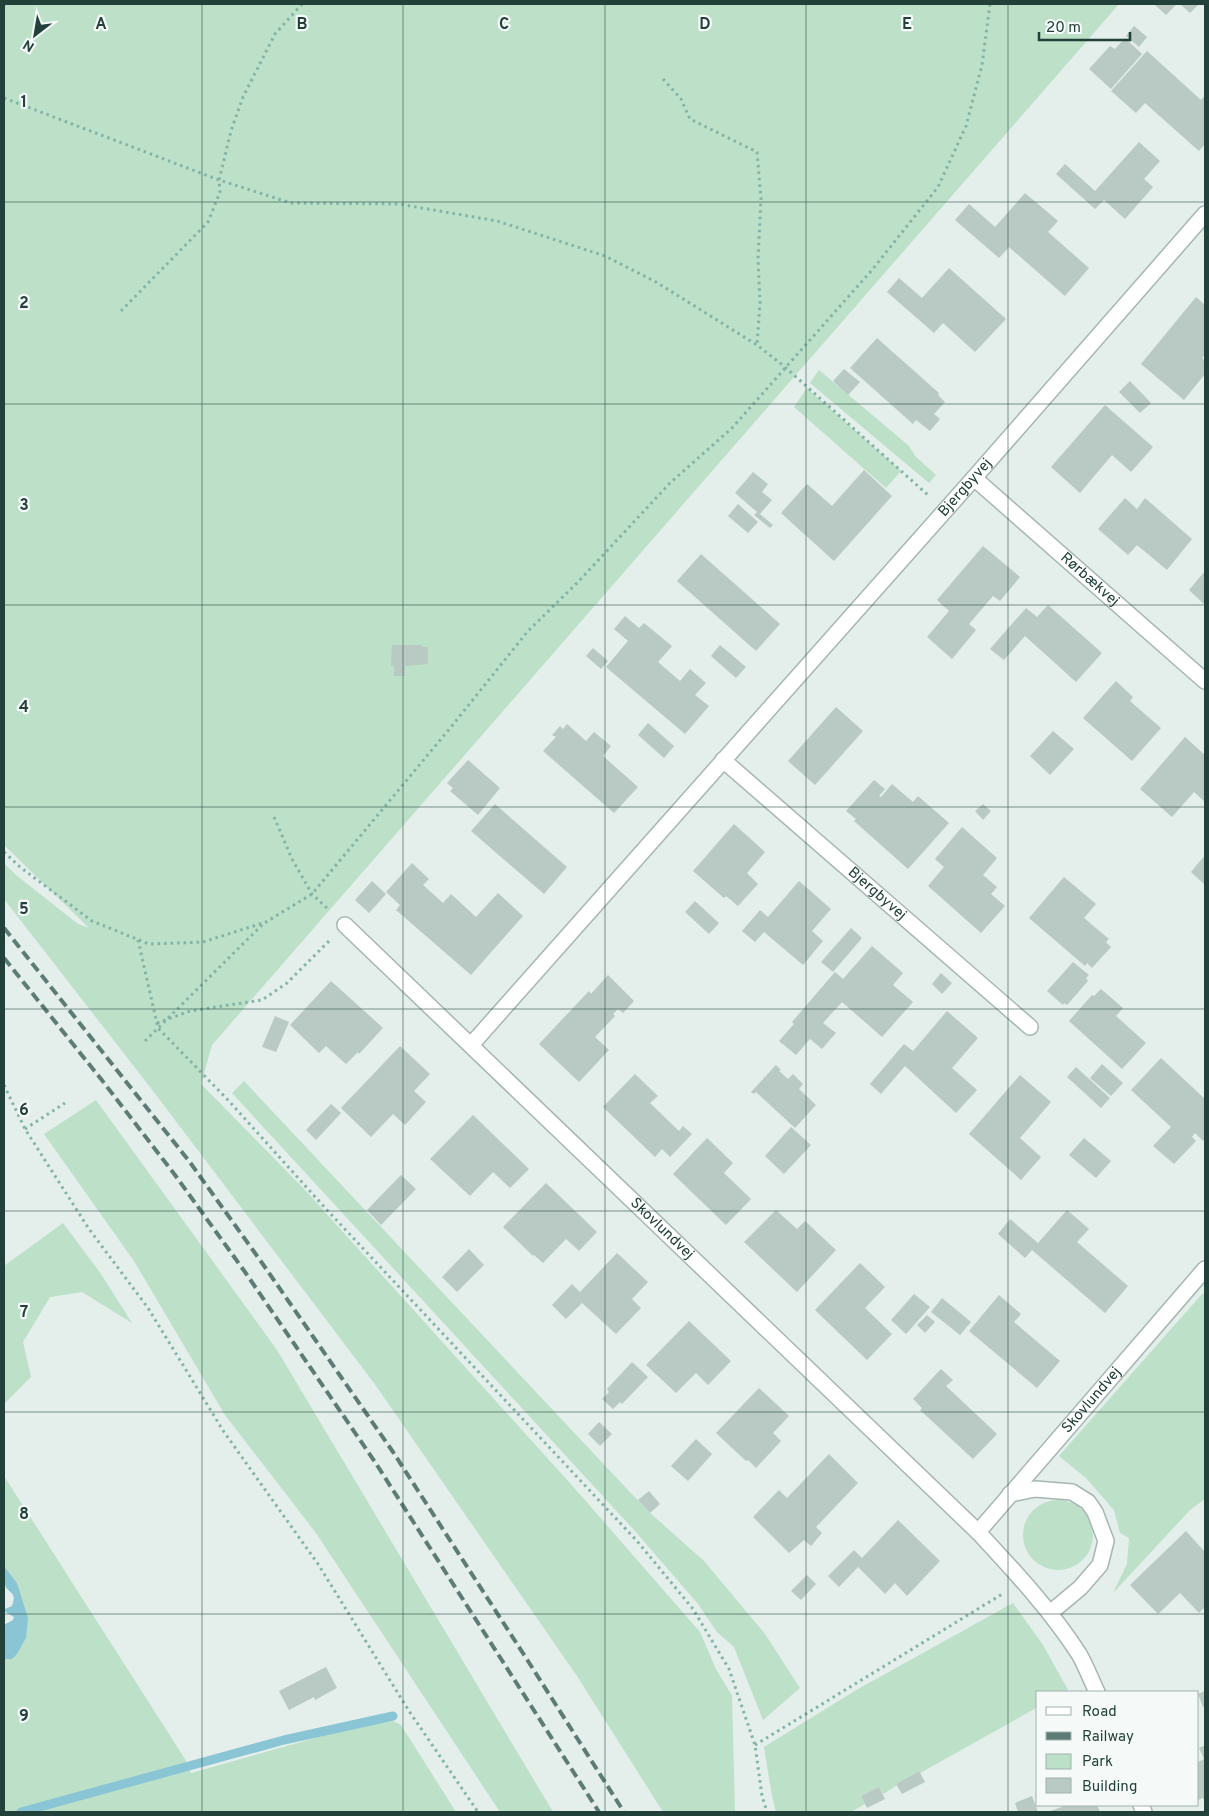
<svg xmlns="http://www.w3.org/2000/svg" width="1209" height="1816" font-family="Overpass,sans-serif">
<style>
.green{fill:#bce0c8}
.water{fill:#8ac5d5}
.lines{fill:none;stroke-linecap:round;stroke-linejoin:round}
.stream{stroke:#8ac5d5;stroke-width:9}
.building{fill:#b9c9c3}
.lane-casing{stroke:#a6b7b2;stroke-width:18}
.street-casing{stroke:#a6b7b2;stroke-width:18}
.path{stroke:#83b3a7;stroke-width:3;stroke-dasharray:2.5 4;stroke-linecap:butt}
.lane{stroke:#fff;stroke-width:15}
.street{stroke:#fff;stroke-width:15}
.rail{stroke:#5d7c76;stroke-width:4;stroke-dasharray:10 5;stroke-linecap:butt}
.grid{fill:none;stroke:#22413a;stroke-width:1;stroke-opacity:0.55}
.labels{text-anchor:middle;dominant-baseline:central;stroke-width:4.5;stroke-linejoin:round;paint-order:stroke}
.street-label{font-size:15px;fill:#22413a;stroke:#f5faf8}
.grid-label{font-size:16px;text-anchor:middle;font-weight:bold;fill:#22413a;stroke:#f5faf8;stroke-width:4.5;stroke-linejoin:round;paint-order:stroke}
</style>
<rect width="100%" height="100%" fill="#e4eeea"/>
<g class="green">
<polygon points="4,4 1119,4 212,1045 201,1084 306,1191 577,1491 700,1632 716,1669 732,1696 735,1812 663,1812 577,1676 374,1383 150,1087 4,899 4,863 16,875 78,924 89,928 4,845"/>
<polygon points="819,370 909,446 915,456 936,475 929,483 810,383"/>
<polygon points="807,388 901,471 886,488 794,407"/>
<polygon points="244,1081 627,1489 650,1513 704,1561 765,1634 800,1688 763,1720 734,1647 717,1632 698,1604 635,1531 232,1093"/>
<polygon points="96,1100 277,1350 553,1812 500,1812 316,1533 225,1415 134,1261 44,1134"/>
<polygon points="63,1223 101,1274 132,1323 82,1292 50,1297 23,1342 31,1377 4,1404 4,1266"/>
<polygon points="1202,1294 1205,1294 1205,1499 1190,1510 1113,1593 1127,1564 1129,1538 1120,1533 1114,1510 1086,1478 1059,1456"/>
<polygon points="4,1476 185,1759 191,1773 358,1726 393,1721 401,1725 456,1812 4,1812 4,1659 12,1659 17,1653 26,1638 17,1583 4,1566"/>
<circle cx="1058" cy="1535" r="35"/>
<path d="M1013,1603L1043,1645L1068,1690L1064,1692H1038V1707L920,1773L919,1771L896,1784V1786L883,1794L879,1787L861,1796L865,1804L851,1812H776C770,1791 768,1769 764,1747L858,1689Z"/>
</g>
<path class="water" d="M4,1566L17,1583L28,1618L26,1638L17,1654L12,1659H4V1625L13,1620L14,1617L4,1611L5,1609L12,1606C18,1590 7,1595 4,1582C3,1577 4,1571 4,1566Z"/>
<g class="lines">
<polyline class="stream" points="21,1812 284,1740 393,1716"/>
</g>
<g class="building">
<polygon points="1154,4 1177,4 1166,15"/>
<polygon points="1180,4 1199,4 1190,13"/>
<polygon points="1134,26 1147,37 1139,47 1126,36"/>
<polygon points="1125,38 1142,54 1111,89 1089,69 1110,46 1115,49"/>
<polygon points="1147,51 1201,100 1205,95 1205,144 1199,151 1145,103 1136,113 1111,91"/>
<polygon points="1139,142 1160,161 1144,179 1153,187 1125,219 1104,200 1095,209 1056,174 1065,164 1095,191"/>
<polygon points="1025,193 1058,221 1048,232 1089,268 1065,296 1009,247 999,258 955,220 969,204 995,227"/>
<polygon points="949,268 1006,319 975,352 943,323 934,333 887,292 899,278 922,298"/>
<polygon points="1196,297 1205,305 1205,354 1202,358 1205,361 1205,374 1184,400 1141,364"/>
<polygon points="877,338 939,393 938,395 945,402 934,414 940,419 930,431 916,420 913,424 850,368"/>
<polygon points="844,369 860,382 848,395 833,381"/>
<polygon points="1130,381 1151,403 1140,413 1119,392"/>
<polygon points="1105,405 1153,447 1131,472 1112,455 1080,493 1051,467"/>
<polygon points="864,470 892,496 834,561 781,513 807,484 832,506"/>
<polygon points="753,472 768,484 762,492 772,500 760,514 773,525 770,528 754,515 757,512 735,493"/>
<polygon points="1125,498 1137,509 1145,498 1192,539 1167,570 1137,545 1128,555 1098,529"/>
<polygon points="738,504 758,522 748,533 728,516"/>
<polygon points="983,546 1020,577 1000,601 993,596 969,624 976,630 952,659 927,637 949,611 937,600"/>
<polygon points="701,554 780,624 756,651 677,581"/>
<polygon points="1205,571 1205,605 1189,590"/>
<polygon points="1048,605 1102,653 1076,682 1025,636 1004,660 990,649 1026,608 1037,617"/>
<polygon points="625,616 639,628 644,623 672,646 658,662 680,681 690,669 706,683 695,695 709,706 685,734 606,667 628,641 614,629"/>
<polygon points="392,645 422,645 422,647 428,647 428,664 405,666 405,676 394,676 394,666 391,666"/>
<polygon points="720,645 746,667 736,678 711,656"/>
<polygon points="593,648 608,661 601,669 586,656"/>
<polygon points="1116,681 1133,697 1130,701 1161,728 1132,761 1083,718"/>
<polygon points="836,707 863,731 815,785 788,761"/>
<polygon points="648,723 674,746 664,758 638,735"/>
<polygon points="567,724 586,741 594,732 611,746 603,756 638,787 614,813 543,751 556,737 552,735 560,726 563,729"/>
<polygon points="1053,731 1074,749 1050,775 1030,756"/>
<polygon points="1185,737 1205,755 1205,802 1194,792 1172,817 1140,789"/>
<polygon points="468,760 500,788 478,815 450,791 453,788 447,783"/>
<polygon points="874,780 885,789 879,796 881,797 892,784 913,802 918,796 949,823 908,869 854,821 856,819 846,811"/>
<polygon points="495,804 567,867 544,894 471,831"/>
<polygon points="983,804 991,811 983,820 975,811"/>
<polygon points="734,824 765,852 747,873 758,884 738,906 726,896 724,898 693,871"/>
<polygon points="962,827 997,858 983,875 997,887 991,894 1005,906 981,933 928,886 944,867 935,859"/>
<polygon points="1205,855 1205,885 1191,872"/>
<polygon points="412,863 429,879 423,885 443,903 451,894 476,917 498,893 523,916 471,975 396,910 400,905 386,892"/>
<polygon points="1064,877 1096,904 1084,918 1109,939 1106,942 1111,947 1092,968 1087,963 1085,966 1029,918"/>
<polygon points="372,881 386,894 369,913 355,900"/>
<polygon points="799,881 831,909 812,931 823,941 803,965 764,932 755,942 742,931 760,910 768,917"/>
<polygon points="695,901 719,923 709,934 685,912"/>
<polygon points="851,928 862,938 833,972 821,962"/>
<polygon points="872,946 903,973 893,985 913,1002 882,1037 842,1002 823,1023 836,1033 822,1049 810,1039 796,1055 779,1041 794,1024 792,1022 835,972 843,979"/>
<polygon points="1073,962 1089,975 1086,978 1088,981 1067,1005 1064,1003 1063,1005 1047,991"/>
<polygon points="941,973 952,983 942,994 932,984"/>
<polygon points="608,975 634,1001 623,1013 618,1009 613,1014 615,1016 595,1037 609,1050 579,1082 539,1044 589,991 591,994"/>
<polygon points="331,981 383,1028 359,1054 358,1052 346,1064 326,1046 319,1053 290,1025"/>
<polygon points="1101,989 1123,1008 1116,1016 1146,1043 1122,1069 1069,1021 1092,995 1094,996"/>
<polygon points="947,1011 978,1038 952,1068 977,1090 956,1113 905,1066 881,1094 870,1084 904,1044 913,1051"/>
<polygon points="275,1016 289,1022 276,1052 262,1047"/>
<polygon points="400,1046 430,1074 414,1091 426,1102 405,1125 393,1114 371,1137 341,1108"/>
<polygon points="1161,1058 1205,1099 1205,1139 1203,1141 1195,1133 1192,1137 1196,1141 1174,1164 1153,1146 1171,1127 1131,1090"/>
<polygon points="1102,1064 1123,1083 1111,1096 1090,1078"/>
<polygon points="776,1065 781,1070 779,1071 788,1079 793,1074 803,1084 799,1089 816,1105 795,1128 756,1092 754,1094 751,1092"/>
<polygon points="1076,1067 1110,1098 1101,1108 1067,1077"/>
<polygon points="635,1074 658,1096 650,1103 679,1131 683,1126 692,1134 670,1157 662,1149 655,1157 603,1107"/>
<polygon points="1020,1075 1051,1102 1020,1138 1041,1157 1021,1180 969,1134"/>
<polygon points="331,1104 341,1113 316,1140 306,1130"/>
<polygon points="473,1115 529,1169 510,1188 493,1172 470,1196 430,1159"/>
<polygon points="791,1127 811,1145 784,1174 765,1156"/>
<polygon points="707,1138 733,1163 724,1173 751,1199 726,1225 673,1174"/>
<polygon points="1084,1138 1111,1161 1096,1178 1069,1155"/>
<polygon points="401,1175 416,1189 381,1225 367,1210"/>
<polygon points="546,1183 597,1232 579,1251 566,1239 543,1263 534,1255 533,1256 503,1227"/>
<polygon points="776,1210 797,1229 805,1221 836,1250 797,1292 744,1242"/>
<polygon points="1067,1210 1089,1229 1077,1242 1128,1286 1105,1313 1032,1250 1025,1258 998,1234 1010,1219 1038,1243"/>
<polygon points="469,1249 484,1265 457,1292 442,1277"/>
<polygon points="617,1253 648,1282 632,1299 641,1308 616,1334 582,1303 566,1319 552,1305 572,1284 580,1292"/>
<polygon points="860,1263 885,1287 865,1308 892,1334 867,1360 815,1310"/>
<polygon points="914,1294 930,1307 906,1334 891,1320"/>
<polygon points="999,1295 1021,1314 1014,1322 1060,1361 1037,1388 969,1331"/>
<polygon points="942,1298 971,1322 960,1335 931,1312"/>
<polygon points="927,1315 935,1322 925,1333 917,1325"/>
<polygon points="689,1321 731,1361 708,1385 696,1373 676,1393 646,1365"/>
<polygon points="632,1362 648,1377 622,1404 620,1402 613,1409 602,1399 609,1392 607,1389"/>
<polygon points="941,1369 953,1380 946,1386 997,1434 973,1459 920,1410 922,1408 913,1399"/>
<polygon points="759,1388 789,1416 773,1433 781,1441 756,1468 748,1460 746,1461 716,1433"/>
<polygon points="599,1422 612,1434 600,1446 588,1434"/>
<polygon points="696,1439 712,1454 688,1481 671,1466"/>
<polygon points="829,1454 858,1483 816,1527 822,1533 811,1546 804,1540 789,1553 753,1517 779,1490 787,1498"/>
<polygon points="649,1491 660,1504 650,1513 638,1500"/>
<polygon points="898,1520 940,1561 907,1596 895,1583 885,1594 858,1567 839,1587 828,1576 854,1550 862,1558"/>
<polygon points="1186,1531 1205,1552 1205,1607 1199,1613 1180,1593 1158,1614 1130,1585"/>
<polygon points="807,1575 816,1584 801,1600 791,1591"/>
<polygon points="326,1667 337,1688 315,1700 314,1697 289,1710 279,1691"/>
<polygon points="1205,1691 1205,1706 1203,1707 1198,1694"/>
<polygon points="1205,1745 1205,1803 1203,1798 1198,1800 1198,1762 1204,1759 1199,1748"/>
<polygon points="919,1771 925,1782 902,1794 896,1784"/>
<polygon points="879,1787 885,1799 867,1808 861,1796"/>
<polygon points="1032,1796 1038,1812 1018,1812 1015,1803"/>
<polygon points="1067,1805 1097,1805 1100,1812 1048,1812"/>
</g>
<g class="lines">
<g class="lane-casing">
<polyline id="lane" points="1010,1494 1035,1489 1072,1492 1088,1502 1095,1512 1106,1541 1100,1565 1080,1588 1050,1613"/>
</g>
<g class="street-casing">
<g id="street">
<path id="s1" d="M974,478L1205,681"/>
<path id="s2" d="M723,760L1030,1027"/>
<path id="s3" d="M345,925L978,1532C1014,1571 1050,1609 1079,1654C1086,1666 1091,1680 1097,1692"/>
<path id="s4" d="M471,1045L974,478L1205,214"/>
<path id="s5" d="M978,1532L1205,1269"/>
<polyline points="1141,1805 1144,1812"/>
</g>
</g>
<g class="path">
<polyline points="4,5 5,4"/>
<polyline points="663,79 681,99 690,119 757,152 761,199 758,259 760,303 757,345"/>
<polyline points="4,98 219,180 291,203 399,204 497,221 605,256 656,282 757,345 785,367 929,496"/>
<polyline points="121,311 208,222 220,192 219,180 231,131 243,97 275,34 302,4"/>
<polyline points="274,817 292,859 312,894 328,909"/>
<polyline points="4,852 20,867 92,921 149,944 203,942 266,922 312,894 451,727 528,631 578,582 670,483 732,428 872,270 938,187 966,126 982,65 990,4"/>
<polyline points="138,940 158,1028 228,1100 327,1210 637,1541 693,1609 729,1669 755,1745 762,1796 767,1812"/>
<polyline points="157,1023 190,1011 262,1000 287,983 330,940"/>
<polyline points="145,1041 265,922"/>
<polyline points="4,1085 25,1129 89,1229 148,1308 224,1432 318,1564 409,1711 478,1812"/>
<polyline points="25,1129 65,1103"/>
<polyline points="755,1745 1004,1593"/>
</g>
<use href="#lane" class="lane"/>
<use href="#street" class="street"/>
<g class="rail">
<polyline points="4,928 189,1161 260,1260 393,1452 528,1661 624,1812"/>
<polyline points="4,958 101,1079 175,1175 245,1272 375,1462 599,1812"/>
</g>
</g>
<path class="grid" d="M202,4V1812M403,4V1812M605,4V1812M806,4V1812M1008,4V1812M4,202H1205M4,404H1205M4,605H1205M4,807H1205M4,1009H1205M4,1211H1205M4,1412H1205M4,1614H1205"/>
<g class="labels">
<g class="street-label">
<text stroke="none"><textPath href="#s4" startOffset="745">Bjergbyvej</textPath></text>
<text stroke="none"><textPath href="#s1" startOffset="154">Rørbækvej</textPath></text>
<text stroke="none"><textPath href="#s2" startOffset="204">Bjergbyvej</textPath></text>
<text stroke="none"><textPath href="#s3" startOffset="439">Skovlundvej</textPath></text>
<text stroke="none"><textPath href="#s5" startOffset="174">Skovlundvej</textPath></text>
</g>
</g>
<g class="grid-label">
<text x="101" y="29">A</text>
<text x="302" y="29">B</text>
<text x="504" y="29">C</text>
<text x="705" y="29">D</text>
<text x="907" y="29">E</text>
<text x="24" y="107">1</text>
<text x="24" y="308">2</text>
<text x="24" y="510">3</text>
<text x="24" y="712">4</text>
<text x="24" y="914">5</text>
<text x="24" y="1115">6</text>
<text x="24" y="1317">7</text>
<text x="24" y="1519">8</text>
<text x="24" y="1721">9</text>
</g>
<rect width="1209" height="1816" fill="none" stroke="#22413a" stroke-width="10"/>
<rect x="1036" y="1691" width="162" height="115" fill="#f5faf8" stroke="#a1b0ac"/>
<rect x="1046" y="1707" width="25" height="8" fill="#ffffff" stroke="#a1b0ac"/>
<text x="1082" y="1716" font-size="15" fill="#22413a">Road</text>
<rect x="1046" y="1732" width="25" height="8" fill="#5d7c76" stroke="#a1b0ac"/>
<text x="1082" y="1741" font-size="15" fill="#22413a">Railway</text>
<rect x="1046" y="1754" width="25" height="15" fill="#bce0c8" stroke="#a1b0ac"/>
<text x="1082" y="1766" font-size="15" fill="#22413a">Park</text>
<rect x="1046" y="1778" width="25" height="15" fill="#b9c9c3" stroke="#a1b0ac"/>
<text x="1082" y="1791" font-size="15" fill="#22413a">Building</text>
<g transform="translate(35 35) rotate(211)" stroke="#f5faf8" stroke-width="4" paint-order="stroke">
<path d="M0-4L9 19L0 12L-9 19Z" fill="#22413a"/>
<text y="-8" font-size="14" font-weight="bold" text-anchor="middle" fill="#22413a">N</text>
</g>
<path d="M1039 32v8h91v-8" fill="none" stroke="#22413a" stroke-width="2.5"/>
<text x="1046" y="32" font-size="15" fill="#22413a" stroke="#f5faf8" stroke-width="4" paint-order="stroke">20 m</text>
</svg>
